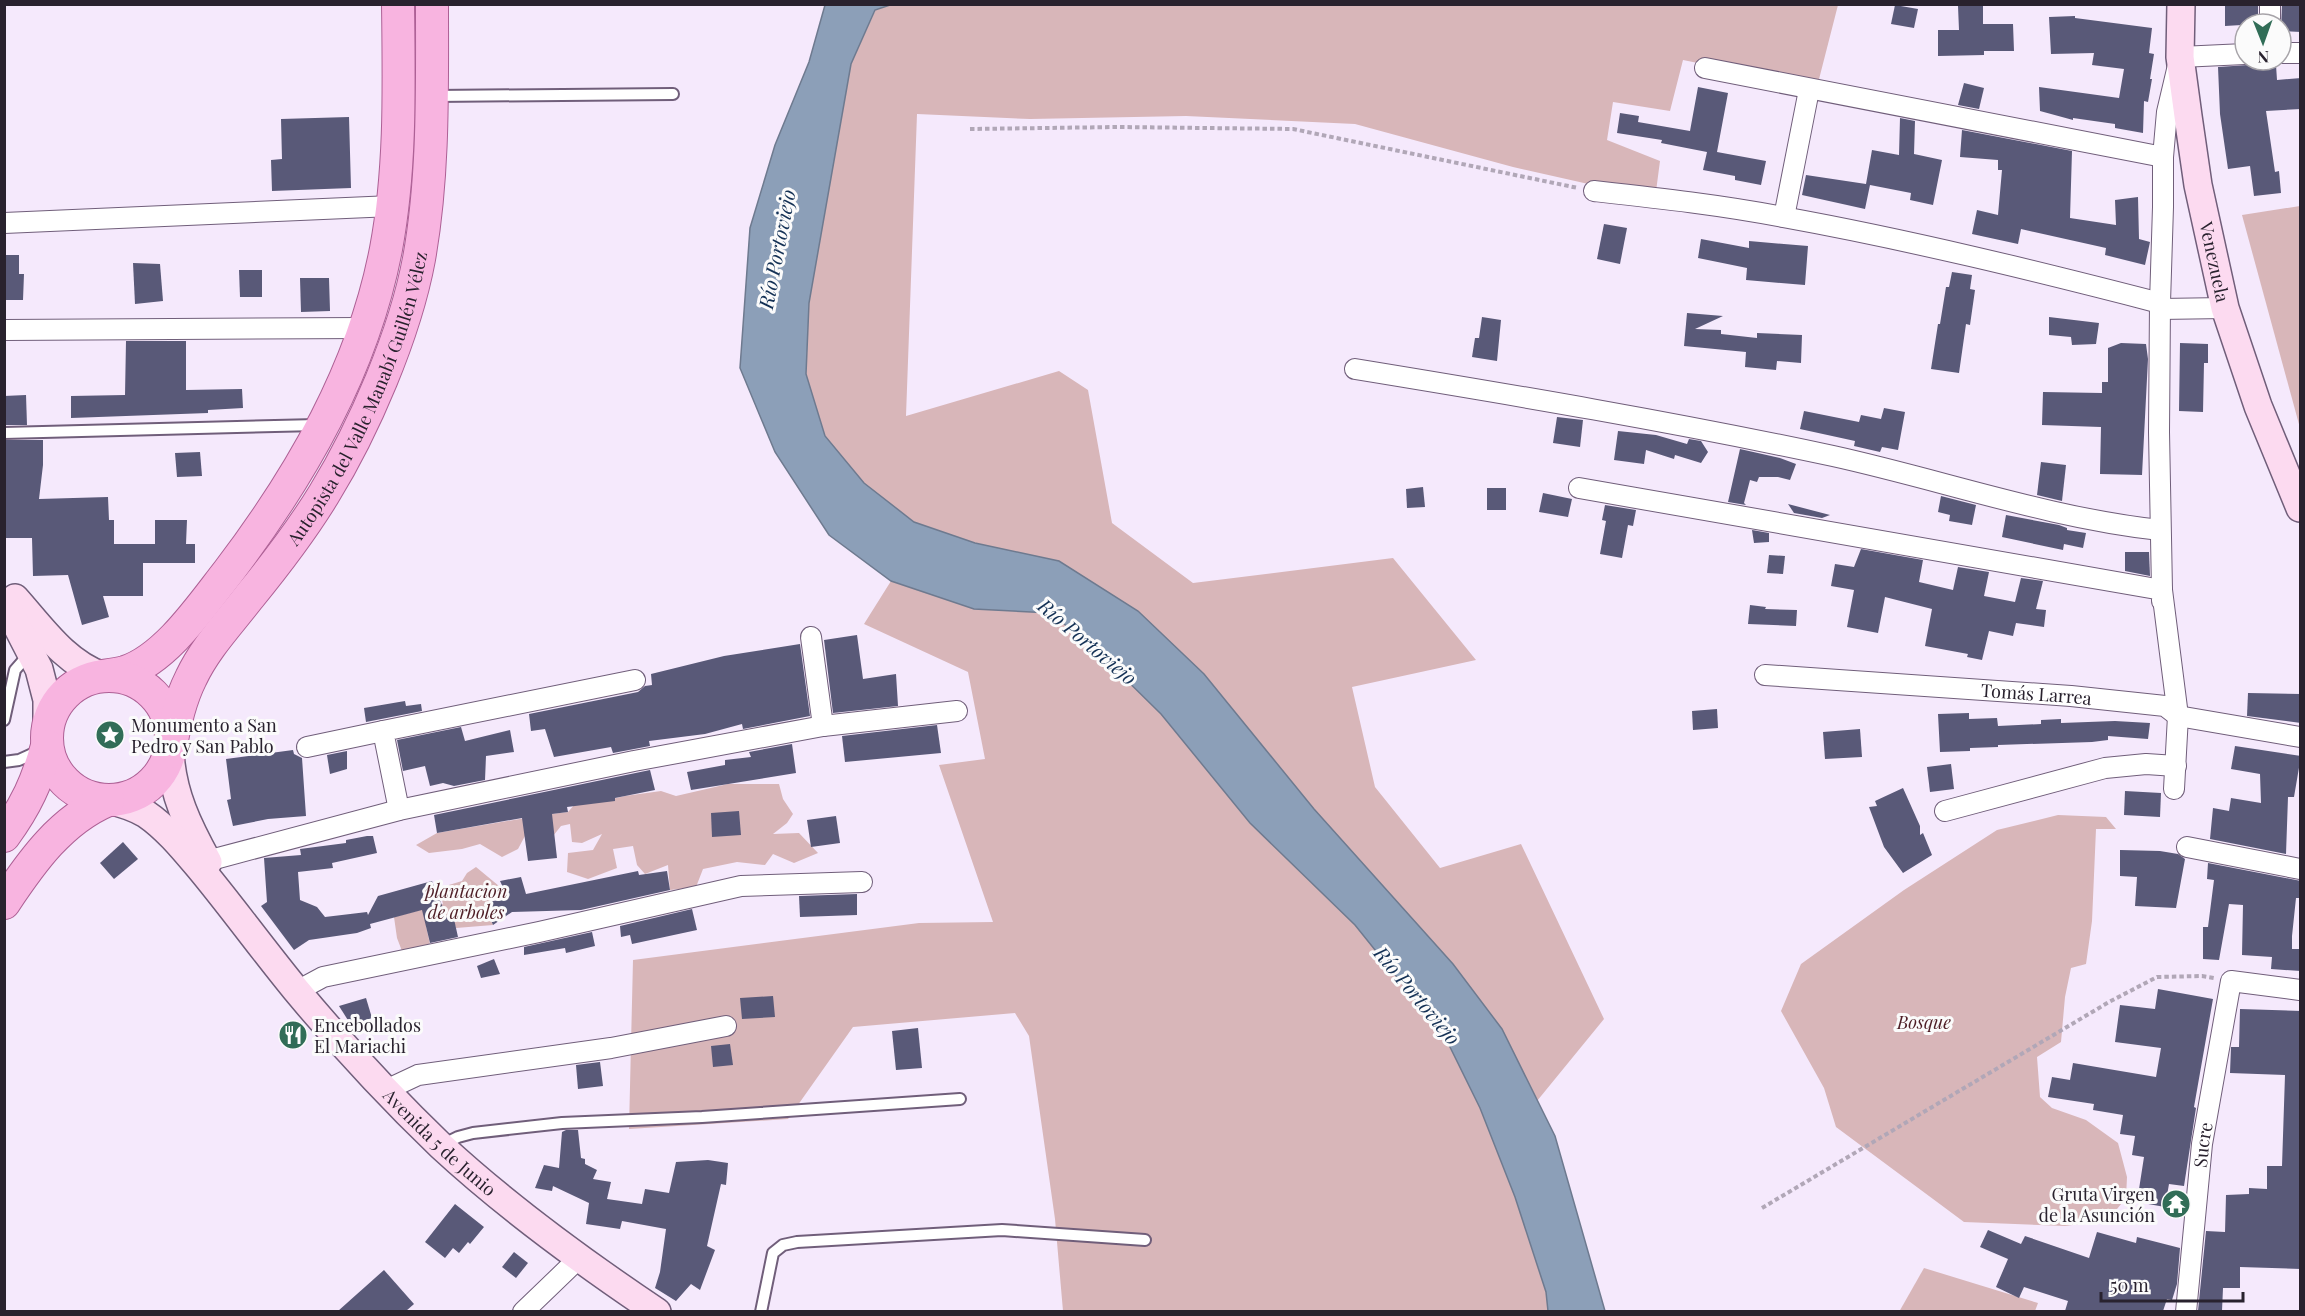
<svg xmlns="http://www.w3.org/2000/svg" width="2305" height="1316" font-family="'Playfair Display',serif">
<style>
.green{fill:#d8b6b9}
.water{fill:#8c9fb8;stroke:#6e7a8f;stroke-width:1.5}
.building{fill:#595978}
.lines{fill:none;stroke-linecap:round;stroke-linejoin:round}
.lane-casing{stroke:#705e7a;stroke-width:14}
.street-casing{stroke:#705e7a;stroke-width:22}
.secondary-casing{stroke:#705e7a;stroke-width:30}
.primary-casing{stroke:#ad6095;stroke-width:34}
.path{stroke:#b1a7b7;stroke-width:4;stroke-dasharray:4.5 3;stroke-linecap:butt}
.lane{stroke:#fff;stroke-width:10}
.street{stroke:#fff;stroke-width:20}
.secondary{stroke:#fcdaf0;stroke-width:27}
.primary{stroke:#f8b4e0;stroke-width:32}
.labels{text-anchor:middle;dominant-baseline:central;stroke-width:6;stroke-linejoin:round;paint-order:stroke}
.street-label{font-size:18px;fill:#29222e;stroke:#fbfbfb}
.poi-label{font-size:18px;fill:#29222e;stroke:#fbfbfb;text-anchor:start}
.park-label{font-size:18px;font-style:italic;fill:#4e1e26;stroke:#fbfbfb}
.water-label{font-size:20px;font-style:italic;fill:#143155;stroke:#fbfbfb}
</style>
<rect width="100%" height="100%" fill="#f5e9fc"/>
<g class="green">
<polygon points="890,4 1838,5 1817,87 1683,60 1670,111 1613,102 1607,140 1660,161 1655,199 1513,167 1355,124 1186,116 1030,119 917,114 906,416 1059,371 1088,390 1112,523 1193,583 1393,558 1476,660 1352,687 1375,787 1440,868 1521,844 1604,1019 1537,1101 1502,1029 1453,964 1314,809 1204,674 975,543 914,522 864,483 825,436 806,374 809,303 851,64 876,9"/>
<polygon points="2300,206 2300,428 2242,215"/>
<polygon points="891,581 974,609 1051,613 1100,654 1161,714 1250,823 1355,925 1445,1037 1480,1108 1515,1197 1546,1292 1548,1311 1063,1311 1055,1219 1029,1036 1015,1013 853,1027 788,1119 629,1129 633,960 919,923 993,922 939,765 985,759 968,672 864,624"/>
<polygon points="728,784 779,784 783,799 793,814 787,823 773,834 799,833 818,853 794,863 773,854 765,865 737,862 703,869 696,887 670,890 668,865 645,874 637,865 633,846 613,849 617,868 588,879 567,872 568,853 593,850 602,834 582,843 572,842 570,824 561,826 553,836 526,834 518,849 502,857 480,844 462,849 429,853 416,845 437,833 543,815 568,812 575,804 595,803 625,796 661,791 676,796"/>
<polygon points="2058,815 2106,817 2116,829 2096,829 2092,921 2086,964 2071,968 2065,997 2061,1042 2037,1057 2040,1097 2052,1108 2086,1120 2118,1143 2127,1177 2126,1198 2108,1220 2065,1226 1964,1222 1836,1127 1824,1088 1781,1011 1801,964 1904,890 1997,830"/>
<polygon points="476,867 505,891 485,907 493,925 456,928 453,919 426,926 431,949 402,951 397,938 394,917 443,904 439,888 462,881 467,873"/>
<polygon points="1924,1268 2038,1303 2035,1311 1899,1312"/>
</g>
<polygon class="water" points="825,5 890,5 875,10 851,64 809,303 806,374 825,436 864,483 914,522 975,543 1059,561 1138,611 1204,674 1314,809 1453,964 1502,1029 1555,1136 1605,1311 1548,1311 1546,1292 1515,1197 1480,1108 1445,1037 1355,925 1250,823 1161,714 1100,654 1051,613 974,609 891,581 829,535 775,452 740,368 750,228 775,145 809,62"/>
<g class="building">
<polygon points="2225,4 2258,4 2258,24 2225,26"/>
<polygon points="2282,4 2301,4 2301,32 2281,31"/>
<polygon points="1895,5 1918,9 1914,28 1891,24"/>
<polygon points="1983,5 1983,24 2013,24 2014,51 1984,51 1984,55 1938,56 1938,30 1959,30 1958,6"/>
<polygon points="2075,16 2075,18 2152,28 2149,53 2154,54 2150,79 2152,79 2148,102 2144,101 2143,133 2115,128 2115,124 2073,118 2073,120 2040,111 2039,87 2119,98 2124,69 2092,65 2094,53 2051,54 2049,17"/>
<polygon points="2248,65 2276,65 2277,80 2301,78 2301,109 2266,111 2275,172 2279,171 2281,193 2254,196 2250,166 2228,169 2220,114 2218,67"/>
<polygon points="1964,83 1984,88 1979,109 1958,105"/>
<polygon points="1698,87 1728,93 1717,152 1766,161 1761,185 1735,180 1735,176 1703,170 1707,152 1661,143 1662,140 1617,133 1620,113 1639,116 1638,122 1690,131"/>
<polygon points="349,117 351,188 272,191 271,160 282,159 281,119"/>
<polygon points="1900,118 1915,121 1914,154 1942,160 1933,205 1910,200 1911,193 1870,185 1865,209 1802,195 1806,175 1866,184 1872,150 1899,155"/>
<polygon points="1962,130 2072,151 2070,218 2116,225 2115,200 2138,197 2139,239 2150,242 2145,265 2105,255 2106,248 2021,229 2018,244 1972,234 1977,210 1998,215 2002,170 1998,170 1998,160 1960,157"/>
<polygon points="1604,224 1627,228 1620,264 1597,259"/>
<polygon points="1701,239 1749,248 1749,241 1808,246 1805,285 1746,280 1747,268 1698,258"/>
<polygon points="4,255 19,255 19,274 24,274 23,300 4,300"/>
<polygon points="133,263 160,264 163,301 135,304"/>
<polygon points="239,270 262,270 262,297 240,297"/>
<polygon points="1952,272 1972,275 1970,289 1975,290 1970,325 1966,324 1959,373 1931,369 1938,324 1940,324 1946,287 1949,287"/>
<polygon points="300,278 329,278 330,311 301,312"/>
<polygon points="1687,313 1723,316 1695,329 1721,330 1721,334 1757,338 1757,333 1802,335 1801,363 1777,361 1776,370 1745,367 1746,352 1684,346"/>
<polygon points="1482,317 1501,320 1497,361 1472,357 1475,338 1479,338"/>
<polygon points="2049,317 2099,323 2096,344 2072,345 2071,337 2049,335"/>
<polygon points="126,341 186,341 186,390 242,389 243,408 208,410 208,413 71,418 71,396 125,395"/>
<polygon points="2121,343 2146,344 2148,359 2142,475 2100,474 2101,427 2042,425 2043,392 2102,393 2102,382 2108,382 2108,348"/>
<polygon points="2180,343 2208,344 2208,363 2204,363 2203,412 2179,411"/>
<polygon points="26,395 27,425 4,425 4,396"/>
<polygon points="1884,408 1905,412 1898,450 1882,447 1880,452 1854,446 1855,441 1800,429 1804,411 1859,422 1861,415 1881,419"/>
<polygon points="1557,417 1583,420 1580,447 1553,443"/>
<polygon points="1618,431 1656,435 1687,444 1689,439 1701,441 1708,452 1701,463 1675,455 1674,459 1646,450 1644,464 1614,460"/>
<polygon points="4,440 43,440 43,465 39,499 108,497 109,520 114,520 114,544 155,544 155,520 187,520 186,544 195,544 195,563 143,563 143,596 103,596 109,617 82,625 68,575 33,576 32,538 4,538"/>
<polygon points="1740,449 1780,458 1796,464 1790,480 1778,477 1759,477 1757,482 1750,480 1744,503 1746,505 1728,502"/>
<polygon points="200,452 202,476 177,477 175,453"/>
<polygon points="2041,462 2066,465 2062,501 2037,495"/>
<polygon points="1423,487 1425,507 1407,508 1406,489"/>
<rect x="1487" y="488" width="19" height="22"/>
<polygon points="1543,493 1572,499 1568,517 1539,512"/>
<polygon points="1941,496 1976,505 1972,525 1949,521 1950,515 1938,512"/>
<polygon points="1788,504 1830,515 1822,518 1794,513"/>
<polygon points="1605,505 1636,510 1633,526 1628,525 1622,558 1600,554 1606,521 1602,520"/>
<polygon points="2006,515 2059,525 2067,528 2067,530 2086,533 2083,548 2064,544 2063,550 2002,537"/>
<polygon points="1752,530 1769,533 1769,542 1754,543"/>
<polygon points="1861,549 1923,560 1919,582 1953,590 1958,567 1989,572 1984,596 2015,602 2021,578 2043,581 2036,609 2046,610 2044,627 2016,623 2013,636 1989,631 1982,660 1967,657 1968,654 1925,646 1932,609 1885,597 1878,633 1847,627 1854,590 1831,586 1835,564 1854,567"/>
<polygon points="2125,552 2149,552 2150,576 2125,571"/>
<polygon points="1769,555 1785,556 1783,574 1767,573"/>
<polygon points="1750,605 1766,607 1765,609 1797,610 1796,626 1748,624"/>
<polygon points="857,635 863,679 896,674 898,706 833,713 824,640"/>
<polygon points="800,644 810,716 743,729 742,724 705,734 649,741 650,746 613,753 611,747 554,757 545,729 531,731 529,714 638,692 645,686 652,685 651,674 724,656"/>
<polygon points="2248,693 2301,694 2301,723 2247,716"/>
<polygon points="405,701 406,706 421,704 422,711 366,722 364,708"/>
<polygon points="1717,709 1718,728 1693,730 1692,711"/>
<polygon points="1969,713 1969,719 1997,718 1998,726 2041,724 2041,720 2061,719 2061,723 2115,721 2150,723 2148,739 2108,736 2108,740 2092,742 1998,745 1998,747 1970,748 1970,751 1940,752 1938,714"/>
<polygon points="937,725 941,753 845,762 842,736"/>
<polygon points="461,727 465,741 510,730 514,752 486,756 485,780 454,786 443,783 430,786 425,766 403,771 397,740"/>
<polygon points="1860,729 1862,757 1825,759 1823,732"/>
<polygon points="792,744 796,773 691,790 687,772 725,765 725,760 751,757 749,752"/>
<polygon points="2235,746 2301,756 2294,797 2288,797 2286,854 2210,839 2213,808 2229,811 2231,798 2261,803 2260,774 2231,769"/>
<polygon points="293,750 294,754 302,758 306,816 268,819 233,826 227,800 231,799 226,759"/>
<polygon points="347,751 347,769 330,774 327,755"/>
<polygon points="1951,764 1954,789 1930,792 1927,767"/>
<polygon points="650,770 655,790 615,798 615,801 567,807 568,812 552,814 557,858 528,861 522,818 437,833 434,815"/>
<polygon points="1903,788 1920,826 1920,835 1923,833 1932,855 1903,873 1884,847 1869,807 1877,806 1875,801"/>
<polygon points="2125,791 2161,793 2160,817 2124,815"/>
<polygon points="739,811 741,835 712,837 711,813"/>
<polygon points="836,816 840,843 811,847 807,820"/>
<polygon points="367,836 373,836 377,853 332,863 333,868 298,872 300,900 317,907 325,917 367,912 368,915 378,896 432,881 448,920 454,919 458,937 430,943 422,910 370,924 371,928 357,933 309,940 294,950 261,906 267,902 264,858 301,855 300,849 346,843 346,840"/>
<polygon points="123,842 138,859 114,879 100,863"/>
<polygon points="2120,850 2160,851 2178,854 2185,859 2176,908 2135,906 2137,877 2120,876"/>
<polygon points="2208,863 2301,881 2301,898 2296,898 2292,936 2292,949 2301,949 2301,971 2271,969 2272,957 2242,955 2243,905 2229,904 2219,960 2203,959 2203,927 2208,927 2214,880 2207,879"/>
<polygon points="638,871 639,875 667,871 670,890 581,910 512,912 493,925 484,903 508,898 500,881 521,877 526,894"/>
<polygon points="857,894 857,915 800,917 799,896"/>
<polygon points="692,909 697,930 632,944 630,935 621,937 620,926"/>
<polygon points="592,932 595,946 566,953 565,948 524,955 524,947"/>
<polygon points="494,959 500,974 481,978 477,966"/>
<polygon points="2158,989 2213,999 2194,1107 2196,1108 2184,1186 2169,1184 2165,1207 2137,1202 2144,1157 2132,1155 2135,1136 2120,1134 2123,1115 2093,1110 2094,1104 2048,1097 2052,1077 2070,1080 2073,1063 2156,1077 2161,1048 2115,1042 2120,1005 2155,1009"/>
<polygon points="773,996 775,1017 742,1019 740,998"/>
<polygon points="366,998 372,1018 351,1025 339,1006"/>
<polygon points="2240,1009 2301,1011 2301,1269 2240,1267 2240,1288 2223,1288 2222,1311 2198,1311 2206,1231 2225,1232 2226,1195 2249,1194 2249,1188 2267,1189 2267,1166 2282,1166 2285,1075 2230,1073 2231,1047 2239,1047"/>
<polygon points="918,1028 922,1068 896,1070 892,1031"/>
<polygon points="730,1044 733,1065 713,1067 711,1046"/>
<polygon points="600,1062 603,1086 578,1089 576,1065"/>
<polygon points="566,1130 578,1130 581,1158 585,1159 585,1164 597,1170 593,1179 611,1182 607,1199 642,1204 645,1189 669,1193 676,1162 708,1160 728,1163 726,1185 721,1184 707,1246 715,1250 700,1290 691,1284 676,1301 655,1288 660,1272 666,1229 622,1221 620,1229 586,1224 589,1203 553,1186 552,1191 535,1188 544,1165 559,1168 562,1132"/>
<polygon points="455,1204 484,1227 470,1244 468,1242 459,1253 453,1248 445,1258 425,1242"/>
<polygon points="1988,1230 2021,1244 2025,1236 2089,1258 2097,1232 2136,1243 2137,1237 2180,1248 2177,1284 2172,1300 2167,1299 2163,1311 2065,1311 2068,1301 2024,1287 2019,1298 1996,1287 2008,1259 1980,1247"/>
<polygon points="514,1252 528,1263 516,1278 502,1267"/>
<polygon points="384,1270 414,1304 406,1311 338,1311"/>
</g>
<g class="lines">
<g class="lane-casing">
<g id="lane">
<polyline points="435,96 673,94"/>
<polyline points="4,433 317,425"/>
<polyline points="4,720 15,670 29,654"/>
<polyline points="4,762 19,760 41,750"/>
<polyline points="442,1145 458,1137 473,1133 562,1123 702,1117 960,1099"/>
<polyline points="761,1312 773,1253 783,1245 797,1242 1002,1230 1145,1240"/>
</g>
</g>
<g class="street-casing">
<g id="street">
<polyline points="2270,24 2270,4"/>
<polyline points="2281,53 2300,53"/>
<polyline points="1705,68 2163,157"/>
<path d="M1594,191C1657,198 1721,205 1783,217C1910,240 2036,271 2160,303V309L2225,308"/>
<polyline points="1784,217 1809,90"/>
<polyline points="4,223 392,206"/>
<polyline points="4,330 364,328"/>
<path d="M1355,369C1514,395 1674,422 1833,456C1942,480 2049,518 2160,530"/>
<polyline points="1579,488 2162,590 2162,601"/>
<polyline points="811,637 823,726"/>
<path id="s1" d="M1765,675L2071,696L2165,706L2178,716L2300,737"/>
<polyline points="307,747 383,731"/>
<polyline points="2174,789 2178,716 2162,590 2159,432 2160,303 2163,207 2163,157 2167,112 2180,57 2245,54"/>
<polyline points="399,810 383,731 635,680"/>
<polyline points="1945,811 2105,768 2146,764 2176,766"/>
<polyline points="2187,847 2300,869"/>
<polyline points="207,861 399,810 634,761 823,726 957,711"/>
<polyline points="297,991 323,977 539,932 741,886 862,882"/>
<polyline points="386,1090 418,1075 611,1048 726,1026"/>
<polyline points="523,1312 578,1259"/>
<path id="s2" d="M2186,1312L2202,1144L2231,981L2300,990"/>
</g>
</g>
<g class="secondary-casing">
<g id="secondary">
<path id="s3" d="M2181,4L2180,57L2188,116L2198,185L2225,308L2258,406L2300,508"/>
<path d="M15,598C41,627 65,663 103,676"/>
<polyline points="4,601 39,669 47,700 47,728"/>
<path d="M170,752C172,793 188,826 208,862"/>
<path id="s4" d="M108,800C121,803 134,807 146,814C168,829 186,852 203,872C235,911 264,951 296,990C341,1044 390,1097 441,1146C508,1208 581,1261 657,1312"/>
</g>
</g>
<g class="primary-casing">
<g id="primary">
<path d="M103,676C110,675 118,674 125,672C166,659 202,605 228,572C301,476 363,369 386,249C401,169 399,86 398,4"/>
<circle cx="109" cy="738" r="62"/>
<path id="s5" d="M170,752C174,726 179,702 191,678C205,648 229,623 249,597C276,564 302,530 324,494C364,429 405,334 419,259C434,175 432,89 432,4"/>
<path d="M4,836C26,806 37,782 47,746"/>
<path d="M4,903C32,861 61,820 108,800"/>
</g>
</g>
<g class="path">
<polyline points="970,129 1118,127 1293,129 1578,188"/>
<polyline points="1762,1208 2109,1002 2157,977 2202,976 2214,978"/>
</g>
<use href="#lane" class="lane"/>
<use href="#street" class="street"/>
<use href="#secondary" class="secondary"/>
<use href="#primary" class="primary"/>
</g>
<defs>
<g id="sight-disc" transform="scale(1.5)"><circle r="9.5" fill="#316d57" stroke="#fbfbfb"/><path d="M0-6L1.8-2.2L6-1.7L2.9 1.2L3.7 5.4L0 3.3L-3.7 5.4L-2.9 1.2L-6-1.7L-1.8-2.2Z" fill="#fff"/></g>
<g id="restaurant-disc" transform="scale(1.5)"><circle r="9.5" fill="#316d57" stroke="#fbfbfb"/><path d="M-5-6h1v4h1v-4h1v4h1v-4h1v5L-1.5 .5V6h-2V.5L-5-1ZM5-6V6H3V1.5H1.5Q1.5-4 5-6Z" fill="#fff"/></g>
<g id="temple-disc" transform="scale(1.5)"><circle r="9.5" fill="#316d57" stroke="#fbfbfb"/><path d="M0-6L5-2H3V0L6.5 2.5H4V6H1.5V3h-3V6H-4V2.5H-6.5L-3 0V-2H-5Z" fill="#fff"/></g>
</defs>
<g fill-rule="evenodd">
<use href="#sight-disc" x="110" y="735"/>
<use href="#restaurant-disc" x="293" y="1035"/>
<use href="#temple-disc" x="2176" y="1204"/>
</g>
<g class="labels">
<g class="street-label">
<text stroke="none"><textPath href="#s3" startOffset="261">Venezuela</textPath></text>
<text stroke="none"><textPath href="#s5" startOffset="406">Autopista del Valle Manabí Guillén Vélez</textPath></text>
<text stroke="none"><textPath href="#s1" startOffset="272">Tomás Larrea</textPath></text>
<text stroke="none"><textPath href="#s4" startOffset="482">Avenida 5 de Junio</textPath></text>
<text stroke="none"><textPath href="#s2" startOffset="168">Sucre</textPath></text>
</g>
<g class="poi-label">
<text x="131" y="725">Monumento a San<tspan x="131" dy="21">Pedro y San Pablo</tspan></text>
<text x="314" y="1025">Encebollados<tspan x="314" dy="21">El Mariachi</tspan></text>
<text x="2155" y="1194" text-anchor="end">Gruta Virgen<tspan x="2155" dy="21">de la Asunción</tspan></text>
</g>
<g class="park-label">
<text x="466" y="891">plantacion<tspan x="466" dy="21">de arboles</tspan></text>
<text x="1924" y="1022">Bosque</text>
</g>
<g class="water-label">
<text transform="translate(776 249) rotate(-79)">Río Portoviejo</text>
<text transform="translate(1088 641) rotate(40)">Río Portoviejo</text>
<text transform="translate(1418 995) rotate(50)">Río Portoviejo</text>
</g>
</g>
<rect width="2305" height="1316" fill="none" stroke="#29222e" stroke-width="12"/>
<g transform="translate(2263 42) rotate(179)"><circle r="28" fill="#fbfbfb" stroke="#a7a4a9" stroke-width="1.5"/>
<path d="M0-4.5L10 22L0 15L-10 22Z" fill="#316d57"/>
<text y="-9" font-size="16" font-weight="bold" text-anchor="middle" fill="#29222e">N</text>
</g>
<path d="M2101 1292v9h142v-9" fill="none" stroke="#29222e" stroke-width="3"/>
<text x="2110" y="1292" font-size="18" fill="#29222e" stroke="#fbfbfb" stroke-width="4.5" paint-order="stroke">50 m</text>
</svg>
